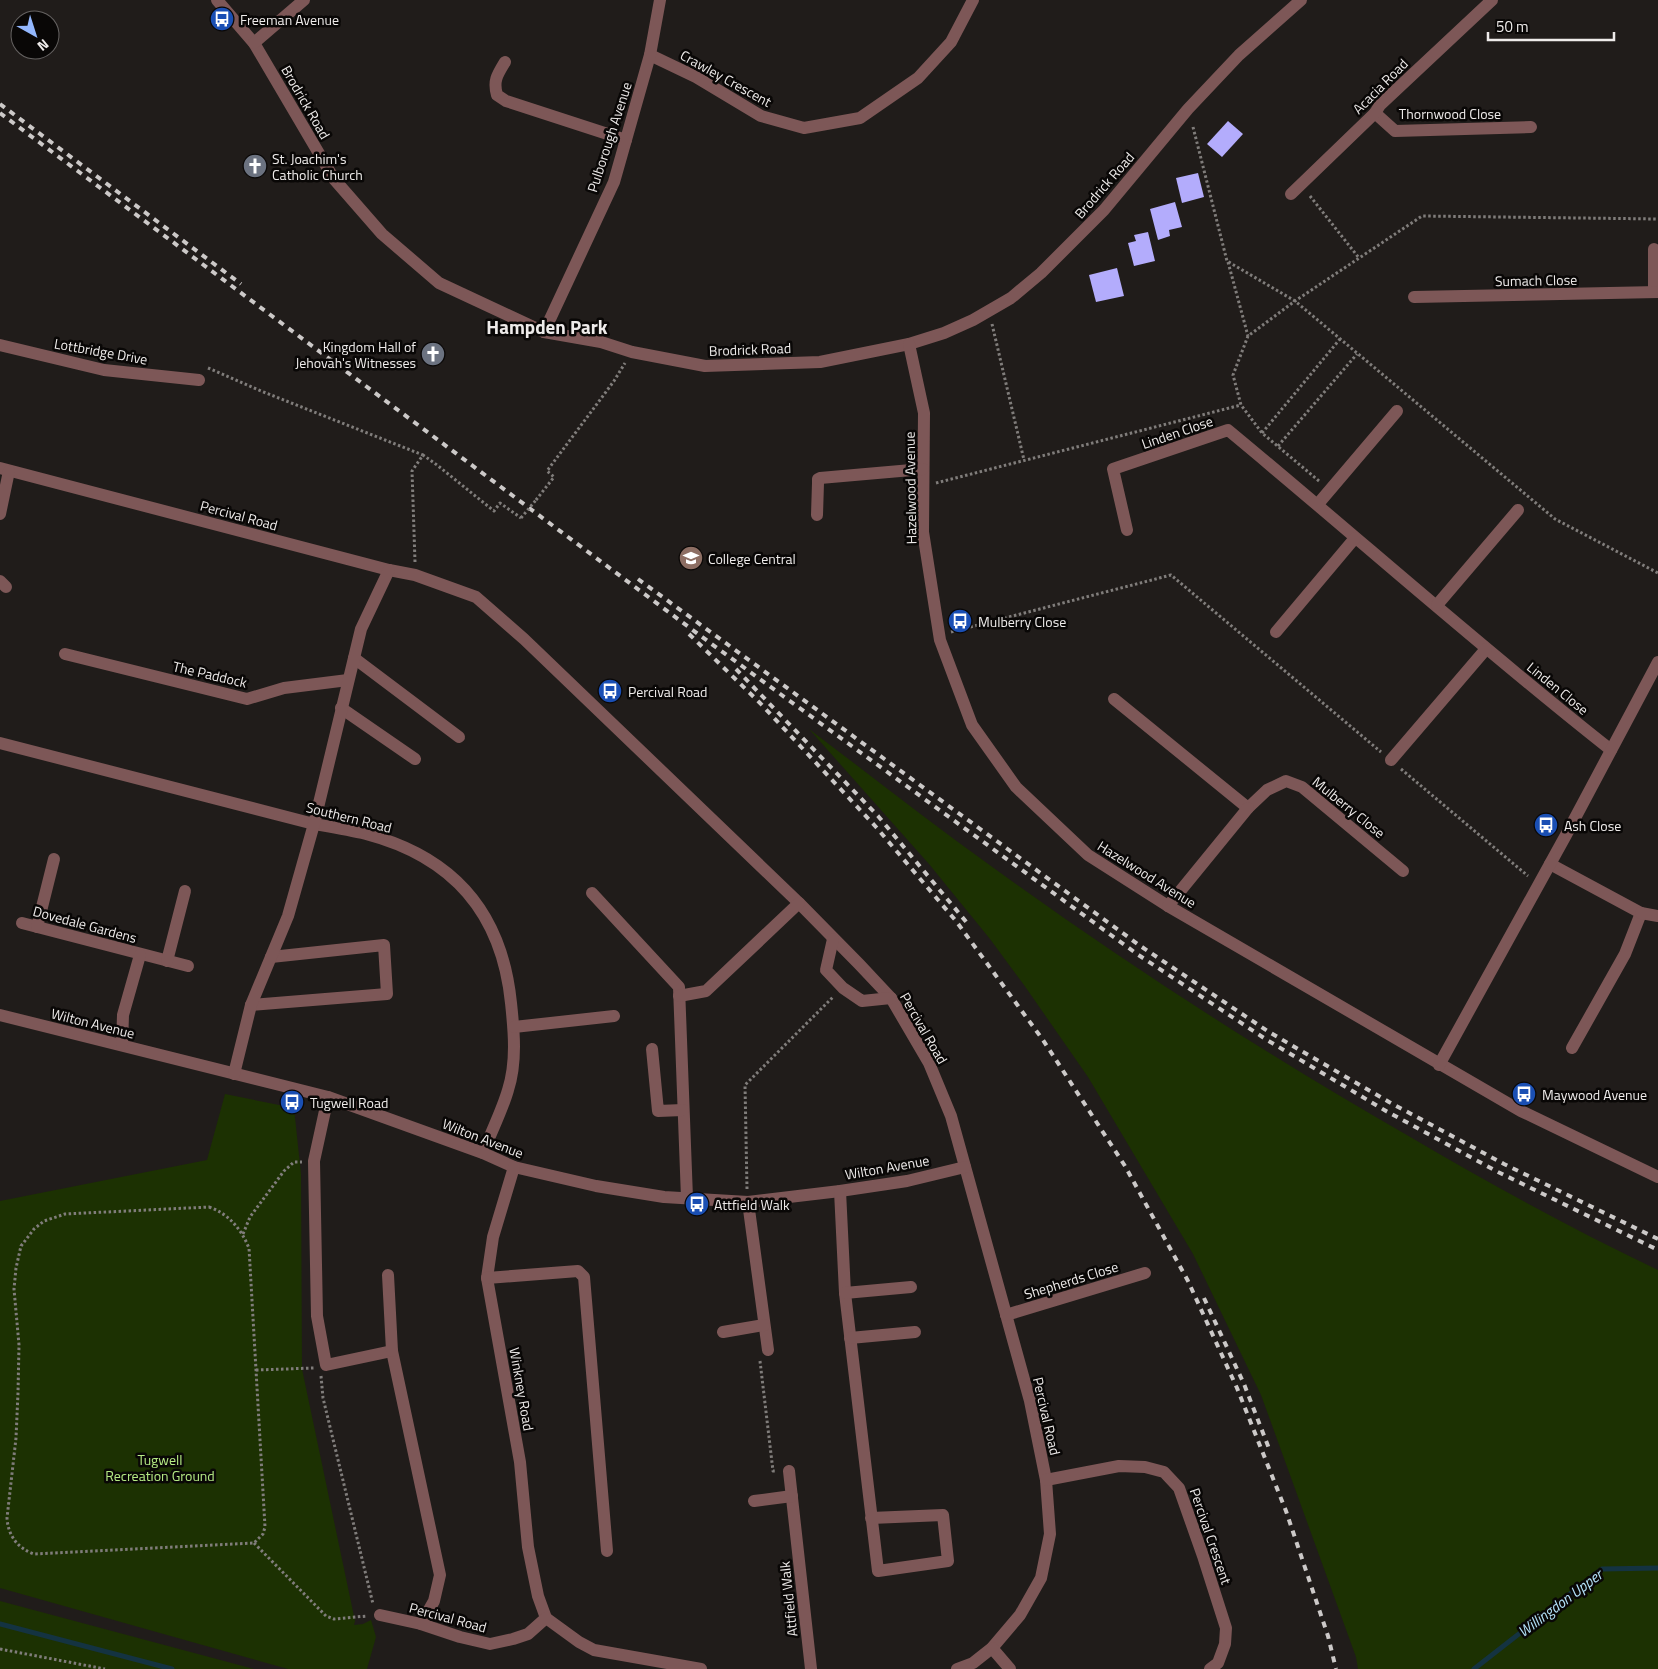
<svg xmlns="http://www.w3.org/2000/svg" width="1658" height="1669" font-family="'Titillium Web',sans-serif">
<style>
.green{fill:#1c3102}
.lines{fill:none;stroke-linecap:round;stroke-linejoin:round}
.stream{stroke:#143341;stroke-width:5}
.building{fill:#b3acfc}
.path{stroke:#807d7b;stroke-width:3;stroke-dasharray:2.5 2.5;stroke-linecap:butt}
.minor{stroke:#7d5757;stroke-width:12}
.rail{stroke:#ccc9c8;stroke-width:4;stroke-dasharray:6 6;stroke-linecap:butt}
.path-bridge{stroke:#807d7b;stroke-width:3;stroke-dasharray:2.5 2.5;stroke-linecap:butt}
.labels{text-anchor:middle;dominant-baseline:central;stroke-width:5;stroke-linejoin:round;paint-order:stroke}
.poi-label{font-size:14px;fill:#eeebea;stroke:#090706;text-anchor:start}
.street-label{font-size:14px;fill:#eeebea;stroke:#090706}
.park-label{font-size:14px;fill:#b6eb85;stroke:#090706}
.water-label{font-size:15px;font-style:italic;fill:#b5e3fa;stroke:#090706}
.district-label{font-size:19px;font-weight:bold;fill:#eeebea;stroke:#090706}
</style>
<rect width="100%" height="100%" fill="#201c1a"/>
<g class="green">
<path d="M809,729C869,774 929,822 991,866C1126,964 1267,1055 1412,1138C1492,1185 1574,1230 1658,1270V1669H1358L1356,1657L1261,1395L1193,1254L1088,1077L1024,985L990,939L929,864Z"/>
<polygon points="225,1094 294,1108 301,1174 302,1369 355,1621 354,1625 363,1624 371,1620 376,1637 367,1669 288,1669 0,1588 0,1201 207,1160"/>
<polygon points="0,1601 254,1669 0,1669"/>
</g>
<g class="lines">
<g class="stream">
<polyline points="0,1624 172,1669"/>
<polyline points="1474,1669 1602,1569 1658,1568"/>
</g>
</g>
<g class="building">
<polygon points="1228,121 1243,134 1222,157 1207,144"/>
<polygon points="1198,173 1204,197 1182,203 1176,178"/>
<polygon points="1175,202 1182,227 1169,230 1170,236 1158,240 1150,209"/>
<polygon points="1148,232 1155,261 1134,266 1128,243 1136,241 1134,235"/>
<polygon points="1117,268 1124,296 1096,302 1089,275"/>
</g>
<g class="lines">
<g class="path">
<polyline points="1193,127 1227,261 1295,301 1555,519 1658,573"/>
<polyline points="1310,196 1359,258"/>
<polyline points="1228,262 1248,336"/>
<polyline points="992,324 1024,460"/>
<polyline points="208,368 261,391 423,455"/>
<polyline points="1262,433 1340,339"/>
<polyline points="1278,446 1357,354"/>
<polyline points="1319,481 1262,433 1241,405 1233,375 1248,336 1295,301 1422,216 1658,219"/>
<polyline points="936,483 1241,405"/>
<polyline points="536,500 554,477 547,471 614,381 625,363"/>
<polyline points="415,562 412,471 423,455 437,465 494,511 500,503 521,518"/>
<polyline points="951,632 1171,575 1381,752"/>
<polyline points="1401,769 1528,876"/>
<polyline points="747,1189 745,1085 833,997"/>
<path d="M209,1207C229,1214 241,1229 249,1248L265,1527L263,1534L254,1543L34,1554C17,1548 8,1535 7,1518L16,1438L18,1393L19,1345L14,1289L16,1268L21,1246L34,1229L44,1221L65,1214Z"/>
<polyline points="243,1234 250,1217 284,1171 294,1162 302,1162"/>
<polyline points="760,1361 773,1471 775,1471"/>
<polyline points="256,1370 314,1368"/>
<polyline points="321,1376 323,1398 373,1604"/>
<polyline points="254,1543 326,1616 334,1619 367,1616"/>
<polyline points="0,1649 105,1669"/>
</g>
<g class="minor">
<polyline points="217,0 254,43 334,179 382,234 439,283 544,332 601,342 632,352 705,366 820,362 909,344 944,333 973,320 1011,298 1041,273 1104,210 1188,109 1239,55 1301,0"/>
<polyline points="254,43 304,0"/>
<polyline points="650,55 696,77 761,116 804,128 860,118 918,78 951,42 973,0"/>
<path d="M505,62C497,75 493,81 497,95L506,101L626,140"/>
<polyline points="1375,113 1395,131 1531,127"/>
<polyline points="1291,194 1375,113 1380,105 1492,0"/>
<polyline points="1654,292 1654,249"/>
<polyline points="1414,297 1658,292"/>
<polyline points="544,332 614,182 650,55 660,0"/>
<polyline points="909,344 924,413 923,532 940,640 972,725 1016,787 1088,855 1168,906 1521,1111 1658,1177"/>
<polyline points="0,345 104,370 199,380"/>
<polyline points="0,468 389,570 415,575 476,597 524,639 799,903 859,964 891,998 929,1063 951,1116 1030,1401 1046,1480 1050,1534 1041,1578 1020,1615 992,1648 973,1663 957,1669"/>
<polyline points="1318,504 1397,411"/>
<polyline points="0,514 9,471"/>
<polyline points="817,515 818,483 818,479 820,478 923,469"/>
<path d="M1127,530L1113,469L1228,430C1356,536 1480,647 1611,750"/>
<polyline points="0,581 6,587"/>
<polyline points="1437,605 1518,510"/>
<polyline points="1276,632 1355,538"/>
<polyline points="65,654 247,699 284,688 348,680"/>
<polyline points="354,658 459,737"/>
<polyline points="1114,699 1248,808 1267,790 1286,781 1302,787 1403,871"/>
<polyline points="341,708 415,759"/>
<path d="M0,743L314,824C331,827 349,830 366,834C454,857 502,913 511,1003C514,1031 517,1062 508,1090C502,1111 491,1132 483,1153"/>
<polyline points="1391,760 1486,649"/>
<polyline points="1550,864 1641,913 1625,954 1572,1048"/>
<polyline points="592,893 679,987 687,1198"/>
<polyline points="1168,906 1248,808"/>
<polyline points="1641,913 1658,916"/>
<polyline points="22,923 188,966"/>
<polyline points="37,927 54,859"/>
<polyline points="833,939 826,970 843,988 862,1001 891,998"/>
<polyline points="167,961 185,891"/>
<polyline points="679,996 706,991 799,903"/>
<polyline points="251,1005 387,994 384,945 271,957"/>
<polyline points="0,1015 328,1097 483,1153 514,1167 596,1186 664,1197 748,1202 840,1191 907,1181 965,1167"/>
<polyline points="514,1027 614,1016"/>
<polyline points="122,1045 123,1015 140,955"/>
<polyline points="652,1049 658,1111 683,1110"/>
<polyline points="1439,1065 1566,835 1658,662"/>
<polyline points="234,1074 251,1005 288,916 314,824 361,629 389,570"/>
<polyline points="328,1097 314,1161 317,1316 326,1365 392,1351 440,1575 434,1601 421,1624"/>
<polyline points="514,1167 493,1237 487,1278 520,1462 528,1547 538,1596 546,1618"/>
<polyline points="840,1191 845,1293 878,1571 948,1561 943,1515 871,1518"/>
<polyline points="748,1202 768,1350"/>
<polyline points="388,1275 392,1351"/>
<polyline points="487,1278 578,1271 584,1277 607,1551"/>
<polyline points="845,1293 911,1287"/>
<polyline points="1006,1315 1145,1273"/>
<polyline points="723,1332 764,1325"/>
<polyline points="850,1338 915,1332"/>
<polyline points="789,1471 811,1669"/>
<polyline points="1046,1480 1119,1466 1145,1467 1164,1472 1179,1488 1203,1556 1226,1628 1225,1644 1218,1663 1210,1669"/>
<polyline points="754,1501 792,1496"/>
<polyline points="380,1615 421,1624 460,1637 490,1644 513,1639 528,1634 546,1618 579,1642 594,1650 701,1669"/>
<polyline points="992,1648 1010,1669"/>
</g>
<g class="rail">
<polyline points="0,104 241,284"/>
<polyline points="0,113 698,634 1137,954 1267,1040 1386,1111 1498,1172 1658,1250"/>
<polyline points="638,579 1139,945 1269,1032 1389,1102 1504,1164 1658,1239"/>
<polyline points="689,634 760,703 876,827 956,921 1043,1040 1125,1166 1188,1281 1237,1388 1286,1511 1328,1636 1336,1669"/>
<polyline points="736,669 878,816 968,924"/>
<polyline points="1204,1298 1244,1384 1270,1451"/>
</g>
<polyline class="path-bridge" points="521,518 536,500"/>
</g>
<defs>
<g id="bus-disc" transform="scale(1.25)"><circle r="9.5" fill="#1a4fb4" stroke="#090706"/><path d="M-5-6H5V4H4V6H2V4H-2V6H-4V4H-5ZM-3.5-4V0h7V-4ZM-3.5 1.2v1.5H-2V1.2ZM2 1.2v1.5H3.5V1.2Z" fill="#fff"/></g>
<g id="church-disc" transform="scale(1.25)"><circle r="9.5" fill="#6b7280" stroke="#090706"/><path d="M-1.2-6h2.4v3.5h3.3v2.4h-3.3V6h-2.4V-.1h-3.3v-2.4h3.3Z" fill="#fff"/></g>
<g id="school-disc" transform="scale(1.25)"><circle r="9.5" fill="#8d6e63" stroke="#090706"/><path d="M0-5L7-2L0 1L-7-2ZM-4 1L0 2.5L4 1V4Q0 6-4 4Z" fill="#fff"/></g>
</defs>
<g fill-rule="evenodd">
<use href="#bus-disc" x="222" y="19"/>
<use href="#church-disc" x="255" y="166"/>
<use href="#church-disc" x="433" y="354"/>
<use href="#school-disc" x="691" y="558"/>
<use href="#bus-disc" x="960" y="621"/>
<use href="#bus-disc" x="610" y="691"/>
<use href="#bus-disc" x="1546" y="825"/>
<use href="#bus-disc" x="1524" y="1094"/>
<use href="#bus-disc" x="292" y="1102"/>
<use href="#bus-disc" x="697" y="1204"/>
</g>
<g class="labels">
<g class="poi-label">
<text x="240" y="19">Freeman Avenue</text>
<text x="272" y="158">St. Joachim's<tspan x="272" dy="16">Catholic Church</tspan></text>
<text x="416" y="346" text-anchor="end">Kingdom Hall of<tspan x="416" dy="16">Jehovah's Witnesses</tspan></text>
<text x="708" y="558">College Central</text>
<text x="978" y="621">Mulberry Close</text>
<text x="628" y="691">Percival Road</text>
<text x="1564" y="825">Ash Close</text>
<text x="1542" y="1094">Maywood Avenue</text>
<text x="310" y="1102">Tugwell Road</text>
<text x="714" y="1204">Attfield Walk</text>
</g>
<g class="street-label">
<text transform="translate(726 78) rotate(29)">Crawley Crescent</text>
<text transform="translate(1380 86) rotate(-45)">Acacia Road</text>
<text transform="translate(306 102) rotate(60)">Brodrick Road</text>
<text x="1450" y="113">Thornwood Close</text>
<text transform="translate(609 137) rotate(-72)">Pulborough Avenue</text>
<text transform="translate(1104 185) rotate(-49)">Brodrick Road</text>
<text transform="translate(1536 280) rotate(-1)">Sumach Close</text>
<text transform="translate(750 349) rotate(-2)">Brodrick Road</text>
<text transform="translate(101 351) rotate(10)">Lottbridge Drive</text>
<text transform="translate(1177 432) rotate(-19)">Linden Close</text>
<text transform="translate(910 488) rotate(-91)">Hazelwood Avenue</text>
<text transform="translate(239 515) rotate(15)">Percival Road</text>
<text transform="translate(210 674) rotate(13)">The Paddock</text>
<text transform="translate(1558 688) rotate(39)">Linden Close</text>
<text transform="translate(1349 807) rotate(39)">Mulberry Close</text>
<text transform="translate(349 817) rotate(14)">Southern Road</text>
<text transform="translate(1147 874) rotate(32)">Hazelwood Avenue</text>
<text transform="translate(85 924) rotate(15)">Dovedale Gardens</text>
<text transform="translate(93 1023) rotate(14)">Wilton Avenue</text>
<text transform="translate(924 1028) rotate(60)">Percival Road</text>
<text transform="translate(483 1138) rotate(21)">Wilton Avenue</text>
<text transform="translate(887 1167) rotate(-10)">Wilton Avenue</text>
<text transform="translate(1071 1280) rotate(-17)">Shepherds Close</text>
<text transform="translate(522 1389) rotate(80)">Winkney Road</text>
<text transform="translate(1047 1416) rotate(77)">Percival Road</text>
<text transform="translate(1211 1536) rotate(71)">Percival Crescent</text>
<text transform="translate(788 1599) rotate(-96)">Attfield Walk</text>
<text transform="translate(448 1617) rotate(15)">Percival Road</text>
</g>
<g class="park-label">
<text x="160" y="1459">Tugwell<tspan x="160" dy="16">Recreation Ground</tspan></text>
</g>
<g class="water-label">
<text transform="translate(1560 1603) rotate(-37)">Willingdon Upper</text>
</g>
<g class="district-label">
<text x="547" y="326">Hampden Park</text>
</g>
</g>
<g transform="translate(35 35) rotate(141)"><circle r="24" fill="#090706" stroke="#656261"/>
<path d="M0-4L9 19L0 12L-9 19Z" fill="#93b7fd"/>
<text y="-8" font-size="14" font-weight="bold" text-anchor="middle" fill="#eeebea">N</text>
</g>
<path d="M1488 32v8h126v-8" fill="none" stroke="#eeebea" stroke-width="2.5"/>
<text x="1496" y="32" font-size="15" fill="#eeebea" stroke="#090706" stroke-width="4" paint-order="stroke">50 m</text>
</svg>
